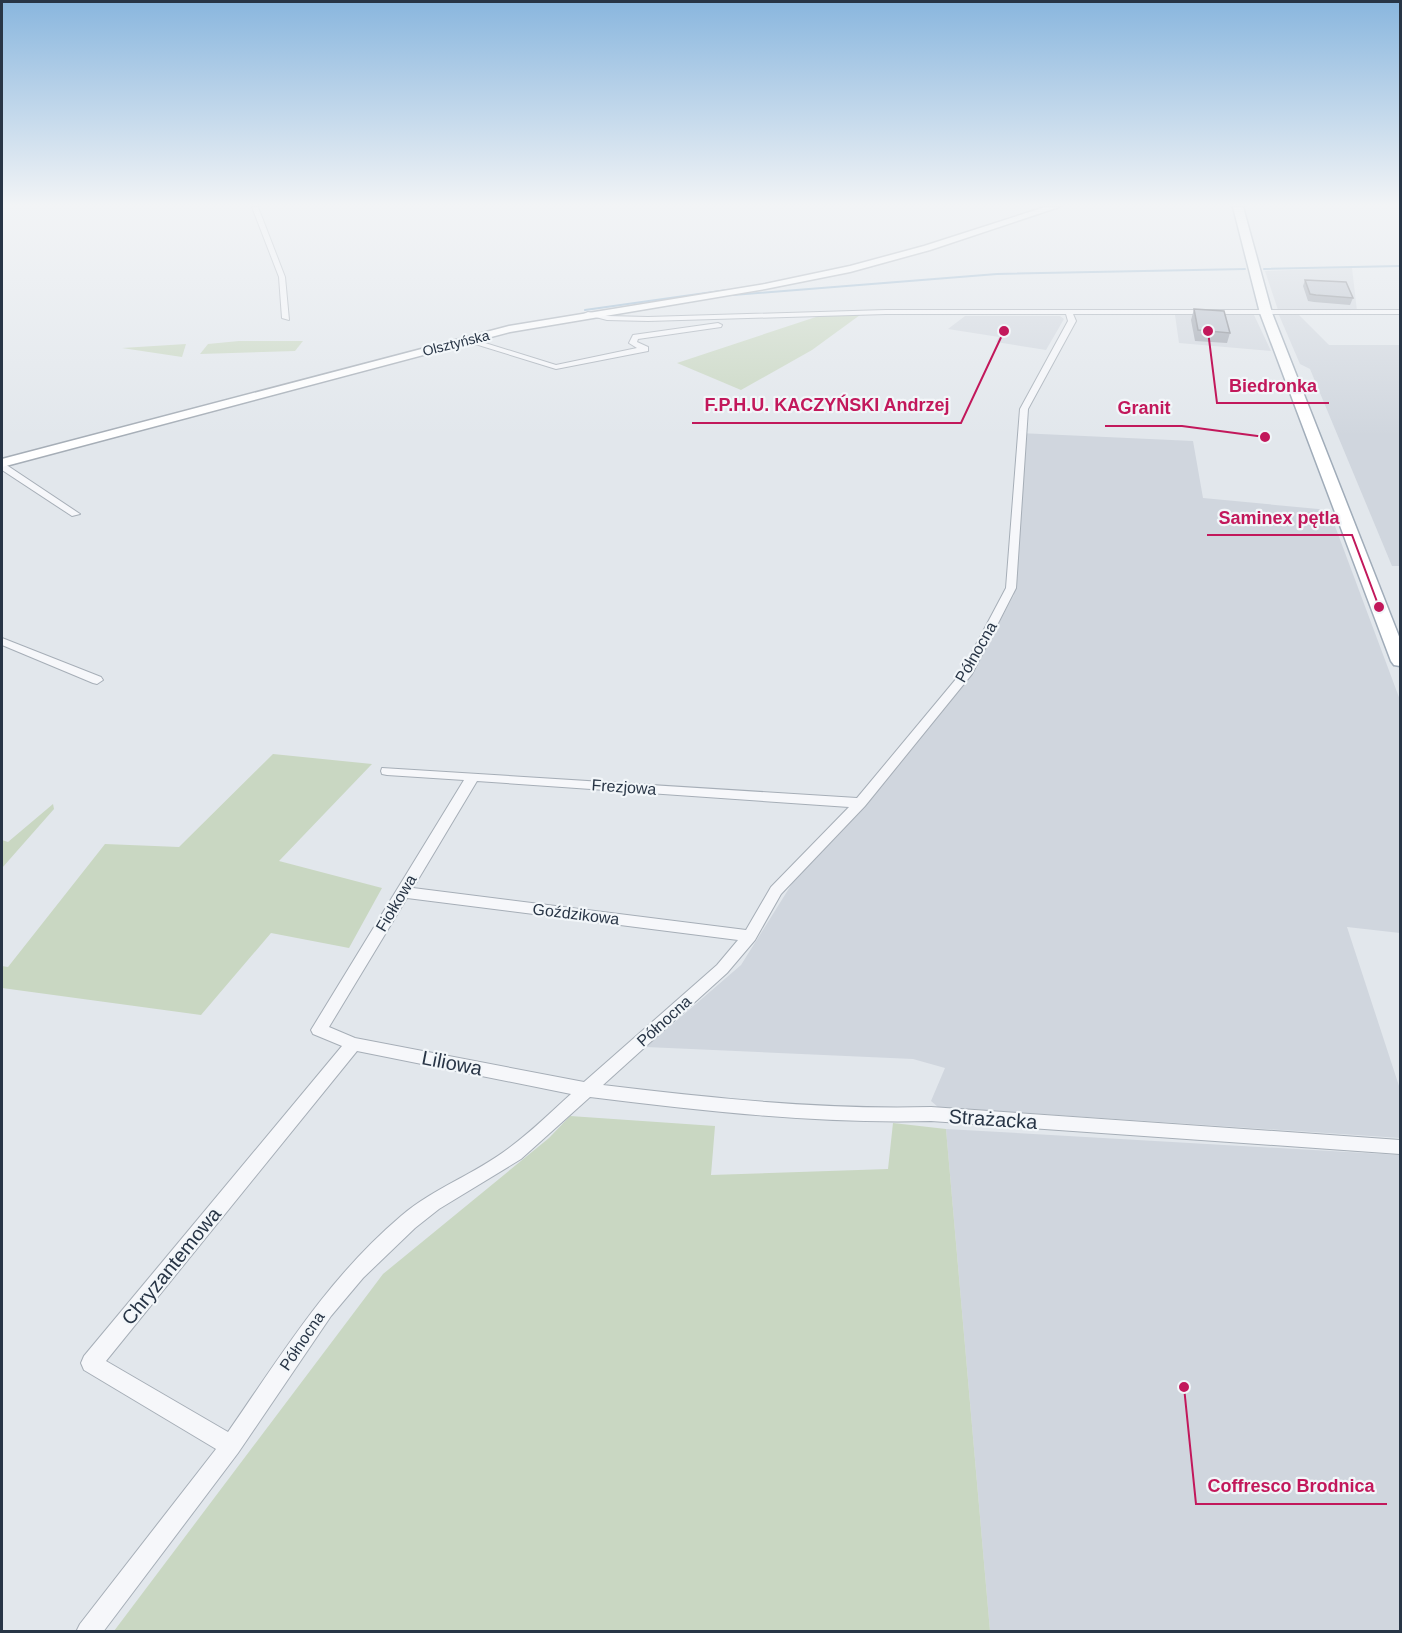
<svg xmlns="http://www.w3.org/2000/svg" width="1402" height="1633" font-family="Arial,sans-serif">
<style>
.built{fill:#d0d6de}
.green{fill:#c9d7c2}
.lines{fill:none;stroke-linecap:round;stroke-linejoin:round}
.stream{stroke:#9ab8d0;stroke-width:2}
.street-casing{stroke:#a6aeb7;stroke-width:2}
.secondary-casing{stroke:#a6aeb7;stroke-width:3}
.primary-casing{stroke:#a0acb9;stroke-width:3}
.street{fill:#f6f7fa;fill-rule:evenodd}
.secondary{fill:#fff;fill-rule:evenodd}
.primary{fill:#fff;fill-rule:evenodd}
.wall{fill:#9fa5af}
.building{fill:#b9c0cb;stroke:#82868e;stroke-width:1.5}
.labels{text-anchor:middle;dominant-baseline:central;stroke-width:4.5;stroke-linejoin:round;paint-order:stroke}
.far-street-label{font-size:14px;fill:#283546;stroke:#f2f6f9}
.street-label{font-size:16px;fill:#283546;stroke:#f2f6f9}
.near-street-label{font-size:20px;fill:#283546;stroke:#f2f6f9}
.leader{fill:none;stroke:#c2185b;stroke-width:2}
.callout-dot{fill:#c2185b;stroke:#f2f6f9;stroke-width:2}
.callout-label{font-size:18px;text-anchor:middle;font-weight:bold;fill:#c2185b;stroke:#f2f6f9;stroke-width:4.5;stroke-linejoin:round;paint-order:stroke}
</style>
<rect width="100%" height="100%" fill="#e2e7ec"/>
<g class="built">
<polygon points="1352,268 1357,311 1278,310 1265,271"/>
<polygon points="1175,315 1254,315 1271,351 1179,343"/>
<polygon points="1279,315 1299,315 1329,345 1400,345 1400,566 1392,566 1310,369 1300,364"/>
<polygon points="965,316 1060,316 1064,319 1046,350 996,342 999,337 948,329"/>
<polygon points="1019,433 1193,441 1203,498 1329,510 1400,700 1400,933 1347,927 1400,1089 1400,1138 938,1107 931,1101 945,1068 913,1059 646,1047 741,965 798,874 888,776 966,681 1014,595"/>
<polygon points="946,1129 1400,1155 1400,1631 990,1631"/>
</g>
<g class="green">
<polygon points="822,315 860,315 812,350 741,390 677,363"/>
<polygon points="239,341 303,341 295,351 200,354 208,344"/>
<polygon points="186,344 182,357 122,348"/>
<polygon points="273,754 372,764 279,861 382,888 349,948 271,933 201,1015 2,988 2,966 8,967 105,844 179,847"/>
<polygon points="53,804 54,809 2,868 2,840 8,842"/>
<polygon points="570,1116 715,1126 711,1175 888,1169 893,1123 946,1129 990,1631 114,1631 383,1274 549,1138"/>
</g>
<g class="lines">
<g class="stream">
<polyline points="1264,269 1400,266"/>
<polyline points="733,295 997,274 1245,269"/>
<polyline points="585,310 727,290"/>
</g>
<g class="street-casing">
<g id="street">
<polygon points="252,207 258,207 285,277 289,320 282,318 279,277"/>
<path d="M886,310H1400V314H1073L1076,321L1028,409L1016,588L972,674L865,806L781,894L755,940L727,973L603,1085C711,1098 822,1110 931,1107L1400,1140V1154L931,1121C818,1124 702,1111 590,1097L521,1159L439,1209L415,1228L363,1278L331,1316L238,1453L103,1632H76L80,1624L216,1449L84,1370L81,1363L84,1356L342,1046L313,1034L311,1030L464,780L387,775L382,774L381,771L382,768L857,798L961,673L1006,588L1020,409L1068,321L1066,314H886L648,321L607,320L584,314L588,312L607,316L648,317ZM477,781L849,807L771,887L746,930L413,888ZM407,898L738,940L717,965L584,1082L355,1038L329,1027ZM357,1051L571,1094C551,1112 531,1132 509,1148C475,1174 434,1188 401,1216C328,1278 282,1354 228,1432L106,1361Z"/>
<polygon points="718,323 722,325 721,327 638,339 637,342 648,347 648,351 556,369 462,340 469,338 556,365 637,348 629,343 633,335"/>
<polygon points="2,463 5,464 80,514 72,516 2,470"/>
<polygon points="2,638 101,677 103,680 97,684 93,683 2,645"/>
</g>
</g>
<g class="secondary-casing">
<polygon id="secondary" points="1045,207 1059,207 930,250 850,272 765,289 510,332 2,467 2,459 509,326 765,284 850,266 924,246"/>
</g>
<g class="primary-casing">
<polygon id="primary" points="1233,207 1243,207 1272,313 1400,639 1400,666 1394,665 1391,661 1260,313"/>
</g>
<use href="#street" class="street"/>
<use href="#secondary" class="secondary"/>
<use href="#primary" class="primary"/>
</g>
<g class="wall">
<polygon points="1305,280 1353,298 1350,305 1314,302 1308,301 1303,286"/>
<polygon points="1194,309 1230,333 1227,343 1195,341 1191,320"/>
</g>
<g class="building">
<polygon points="1305,280 1346,282 1353,298 1316,295 1310,294"/>
<polygon points="1194,309 1224,311 1230,333 1198,330"/>
</g>
<linearGradient id="sky" x2="0" y2="1"><stop stop-color="#89b6de"/><stop offset="0.47" stop-color="#f2f4f6"/><stop offset="1" stop-color="#f2f4f6" stop-opacity="0"/></linearGradient>
<rect width="1402" height="436" fill="url(#sky)"/>
<g class="labels">
<g class="far-street-label">
<text transform="translate(456 343) rotate(-14)">Olsztyńska</text>
</g>
<g class="street-label">
<text transform="translate(976 652) rotate(-60)">Północna</text>
<text transform="translate(624 787) rotate(4)">Frezjowa</text>
<text transform="translate(396 903) rotate(-59)">Fiołkowa</text>
<text transform="translate(576 914) rotate(7)">Goździkowa</text>
<text transform="translate(664 1021) rotate(-42)">Północna</text>
<text transform="translate(302 1341) rotate(-56)">Północna</text>
</g>
<g class="near-street-label">
<text transform="translate(452 1063) rotate(11)">Liliowa</text>
<text transform="translate(993 1119) rotate(4)">Strażacka</text>
<text transform="translate(171 1266) rotate(-51)">Chryzantemowa</text>
</g>
</g>
<path class="leader" d="M1208 331L1217 403H1329M1004 331L961 423H692M1265 437L1182 426H1105M1379 607L1352 535H1207M1184 1387L1196 1504H1387"/>
<g class="callout-dot">
<circle cx="1208" cy="331" r="6"/>
<circle cx="1004" cy="331" r="6"/>
<circle cx="1265" cy="437" r="6"/>
<circle cx="1379" cy="607" r="6"/>
<circle cx="1184" cy="1387" r="6"/>
</g>
<g class="callout-label">
<text x="1273" y="392">Biedronka</text>
<text x="827" y="411">F.P.H.U. KACZYŃSKI Andrzej</text>
<text x="1144" y="414">Granit</text>
<text x="1279" y="524">Saminex pętla</text>
<text x="1291" y="1492">Coffresco Brodnica</text>
</g>
<rect width="1402" height="1633" fill="none" stroke="#283546" stroke-width="6"/>
</svg>
